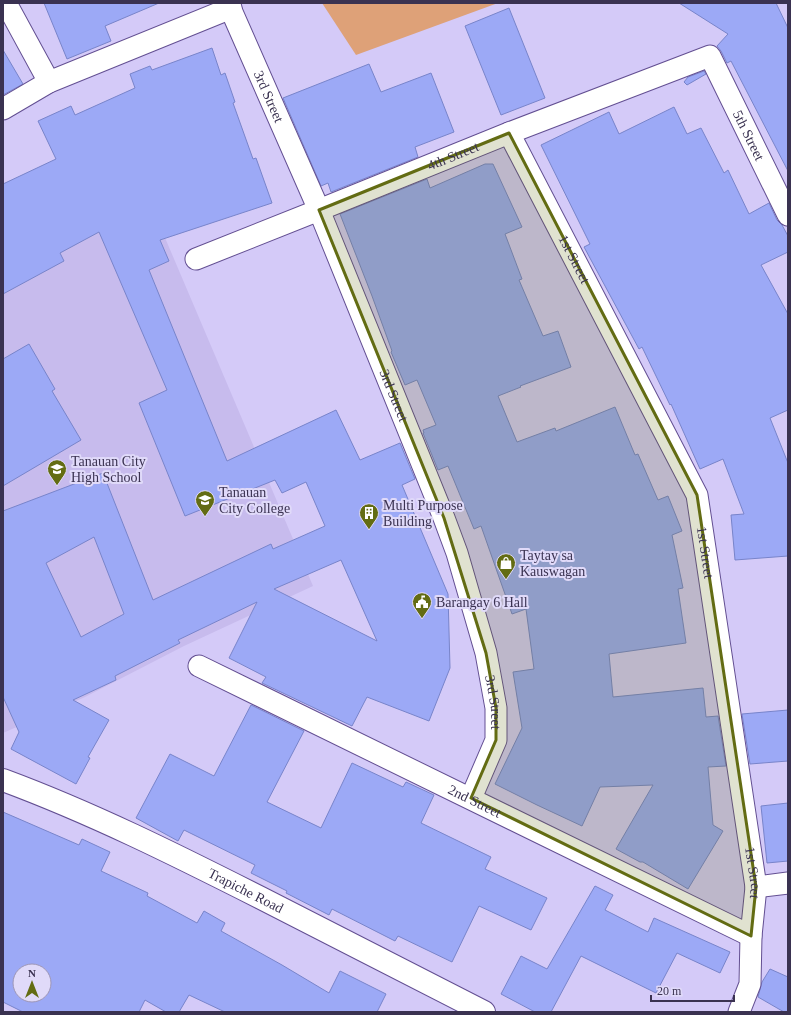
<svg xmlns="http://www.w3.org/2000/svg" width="791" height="1015" font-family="'Times New Roman',serif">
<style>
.built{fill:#c7bbed}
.green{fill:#dea178}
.building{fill:#9ca9f6;stroke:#7884ca;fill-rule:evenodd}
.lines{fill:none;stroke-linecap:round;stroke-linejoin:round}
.minor-casing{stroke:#634f92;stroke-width:23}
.tertiary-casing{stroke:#634f92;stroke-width:24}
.minor{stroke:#fff;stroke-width:21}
.tertiary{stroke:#fff;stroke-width:22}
.marked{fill:#636c13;fill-opacity:0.2;stroke:#636c13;stroke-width:3;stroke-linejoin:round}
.labels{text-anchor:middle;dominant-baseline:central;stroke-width:4;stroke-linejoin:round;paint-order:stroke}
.street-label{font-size:14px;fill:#3a3251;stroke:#e0daf9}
.poi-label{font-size:14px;fill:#3a3251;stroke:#e0daf9;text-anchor:start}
</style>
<rect width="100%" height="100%" fill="#d4caf8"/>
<polygon class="built" points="129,153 313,586 184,646 85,697 3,733 3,218"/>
<polygon class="green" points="322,3 498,3 356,55"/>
<g class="building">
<polygon points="44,3 159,3 105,26 111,41 67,59"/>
<polygon points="679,3 776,3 788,28 788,171 731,61 727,63 721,51 717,46 728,34"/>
<polygon points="509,8 545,98 501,115 465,26"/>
<path d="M212,48L221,75L225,73L235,102L233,103L253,159L256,158L272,203L160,240L169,261L149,270L227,461L336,410L360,460L400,443L415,479L402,485L448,594L450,668L429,721L367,697L352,726L262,683L266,677L229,658L257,602L178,640L180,643L115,676L116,680L73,700L109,720L88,757L90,758L76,784L11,749L19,732L3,697V511L103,473L153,600L271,544L273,549L325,526L306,482L282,493L275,480L185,516L139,403L167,390L99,232L60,253L64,261L3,294V184L56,159L38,121L71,106L75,115L135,88L130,74L150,66L152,70ZM94,537L124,614L81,637L46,563ZM341,560L377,641L274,589Z"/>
<polygon points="3,50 23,84 3,95"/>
<polygon points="369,64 381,92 431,73 454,132 415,147 418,157 331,192 328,183 321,186 283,98"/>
<polygon points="704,71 706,74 687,85 684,82 688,77"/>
<polygon points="674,107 687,134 701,128 724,173 728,170 749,214 769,203 777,220 782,225 788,236 788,252 761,265 788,314 788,410 770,418 788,463 788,556 735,560 731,515 744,514 723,459 700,469 671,404 670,405 642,347 639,349 584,247 590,244 541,145 609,112 619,134"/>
<polygon points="485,164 493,164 522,227 505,234 522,279 519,280 543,336 558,331 571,367 520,386 521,387 498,396 517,442 555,428 556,431 615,407 635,455 638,454 658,500 668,496 682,531 672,535 683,588 678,589 686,643 609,654 613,697 703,688 706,717 718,716 726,766 708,767 713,825 723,831 688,889 643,862 640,862 616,849 653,785 600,787 582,826 537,805 495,784 522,728 513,672 534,669 526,609 512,614 481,526 474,529 448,466 438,470 423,433 424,433 423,430 436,425 417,380 405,385 391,352 392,351 372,296 340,214 427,179 430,188"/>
<polygon points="29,344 55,389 52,391 81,440 3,486 3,359"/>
<polygon points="251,705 304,731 267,802 321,828 352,763 403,787 406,782 434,795 421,823 491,857 485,869 547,898 531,930 479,906 452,962 398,936 395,941 332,909 329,915 286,893 287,891 251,873 255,865 184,830 178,841 136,818 170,754 214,776"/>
<polygon points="788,710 788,761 750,764 742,714"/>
<polygon points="788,803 788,861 767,863 761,806"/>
<path d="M3,812L79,845L82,839L110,852L101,871L148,893L147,896L197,923L204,911L225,923L221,931L282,965L329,993L340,971L386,994L377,1012H225L189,995L179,1012H166L145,1000L139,1012H23L3,1002ZM20,971H44V995H20Z"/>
<polygon points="595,886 613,895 605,910 648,932 654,918 730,952 720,973 677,953 656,993 581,956 551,1012 535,1012 501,994 521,956 547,969"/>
<polygon points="770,969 788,977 788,1012 784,1012 758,997 762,982"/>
</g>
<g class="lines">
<g class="minor-casing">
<g id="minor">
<polyline points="6,3 49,82"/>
<path id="s1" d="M228,3L319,210L444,518L457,553L486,653L496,708V740L471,798"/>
<polyline points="3,109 49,82 231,8"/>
<path id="s2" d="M509,133L697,495L756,887L751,936L750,984L739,1012"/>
<path id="s3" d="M196,259L319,210L509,133L710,56L788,215"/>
<path id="s4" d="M199,666L751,936"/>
<polyline points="756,887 788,883"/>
</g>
</g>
<g class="tertiary-casing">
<g id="tertiary">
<path id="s5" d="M3,780C92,813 176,855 261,898C335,936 410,974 484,1012"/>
</g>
</g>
<use href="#minor" class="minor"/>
<use href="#tertiary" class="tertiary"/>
</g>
<path class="marked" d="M509,133L697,495L756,887L751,936L471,798L496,740V708L486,653L444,518L319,210Z"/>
<defs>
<g id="school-pin" transform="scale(1)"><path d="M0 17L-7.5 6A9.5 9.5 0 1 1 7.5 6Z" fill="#636c13" stroke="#e0daf9"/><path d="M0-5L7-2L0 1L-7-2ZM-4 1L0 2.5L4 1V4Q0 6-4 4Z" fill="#fff"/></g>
<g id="university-pin" transform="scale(1)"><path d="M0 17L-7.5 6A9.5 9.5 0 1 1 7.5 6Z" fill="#636c13" stroke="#e0daf9"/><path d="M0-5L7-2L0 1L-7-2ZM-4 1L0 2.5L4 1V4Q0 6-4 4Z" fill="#fff"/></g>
<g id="building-pin" transform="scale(1)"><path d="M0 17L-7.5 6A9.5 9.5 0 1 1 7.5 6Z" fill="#636c13" stroke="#e0daf9"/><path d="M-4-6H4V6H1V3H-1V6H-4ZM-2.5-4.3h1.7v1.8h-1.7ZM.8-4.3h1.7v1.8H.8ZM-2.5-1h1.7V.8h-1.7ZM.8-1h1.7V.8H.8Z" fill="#fff"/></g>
<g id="shop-pin" transform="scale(1)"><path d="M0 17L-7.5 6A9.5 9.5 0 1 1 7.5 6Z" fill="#636c13" stroke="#e0daf9"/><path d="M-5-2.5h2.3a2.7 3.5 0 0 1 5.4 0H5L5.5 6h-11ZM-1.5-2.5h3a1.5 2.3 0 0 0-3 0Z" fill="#fff"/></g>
<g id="civic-pin" transform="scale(1)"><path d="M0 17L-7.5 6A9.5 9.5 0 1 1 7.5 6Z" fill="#636c13" stroke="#e0daf9"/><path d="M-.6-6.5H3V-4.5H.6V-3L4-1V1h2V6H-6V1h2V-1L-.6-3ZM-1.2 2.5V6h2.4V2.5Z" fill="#fff"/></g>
</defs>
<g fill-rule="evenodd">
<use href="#school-pin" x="57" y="469"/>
<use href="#university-pin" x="205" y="500"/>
<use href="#building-pin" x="369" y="513"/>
<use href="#shop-pin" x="506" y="563"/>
<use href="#civic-pin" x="422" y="602"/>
</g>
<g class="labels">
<g class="street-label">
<text stroke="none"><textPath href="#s1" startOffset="102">3rd Street</textPath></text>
<text stroke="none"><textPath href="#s3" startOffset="641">5th Street</textPath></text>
<text stroke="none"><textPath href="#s3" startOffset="277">4th Street</textPath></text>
<text stroke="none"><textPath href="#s2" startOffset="142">1st Street</textPath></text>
<text stroke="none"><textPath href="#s1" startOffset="426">3rd Street</textPath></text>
<text stroke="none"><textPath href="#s2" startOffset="466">1st Street</textPath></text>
<text stroke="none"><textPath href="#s1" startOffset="750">3rd Street</textPath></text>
<text stroke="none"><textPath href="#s4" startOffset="307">2nd Street</textPath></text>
<text stroke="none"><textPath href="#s2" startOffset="790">1st Street</textPath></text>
<text stroke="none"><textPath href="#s5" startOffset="267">Trapiche Road</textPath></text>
</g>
<g class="poi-label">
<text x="71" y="461">Tanauan City<tspan x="71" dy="16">High School</tspan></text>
<text x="219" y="492">Tanauan<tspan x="219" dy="16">City College</tspan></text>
<text x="383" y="505">Multi Purpose<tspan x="383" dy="16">Building</tspan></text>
<text x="520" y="555">Taytay sa<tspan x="520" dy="16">Kauswagan</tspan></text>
<text x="436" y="602">Barangay 6 Hall</text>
</g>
</g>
<rect width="791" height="1015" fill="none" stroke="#3a3251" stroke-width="8"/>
<g transform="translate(32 983)"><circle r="19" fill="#e0daf9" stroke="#9e97b6"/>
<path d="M0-3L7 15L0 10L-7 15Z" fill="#636c13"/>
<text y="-6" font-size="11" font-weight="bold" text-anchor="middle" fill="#3a3251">N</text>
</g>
<path d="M651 995v6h83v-6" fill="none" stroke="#3a3251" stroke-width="2"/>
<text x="657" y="995" font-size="12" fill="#3a3251" stroke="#e0daf9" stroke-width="3" paint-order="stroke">20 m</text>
</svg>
